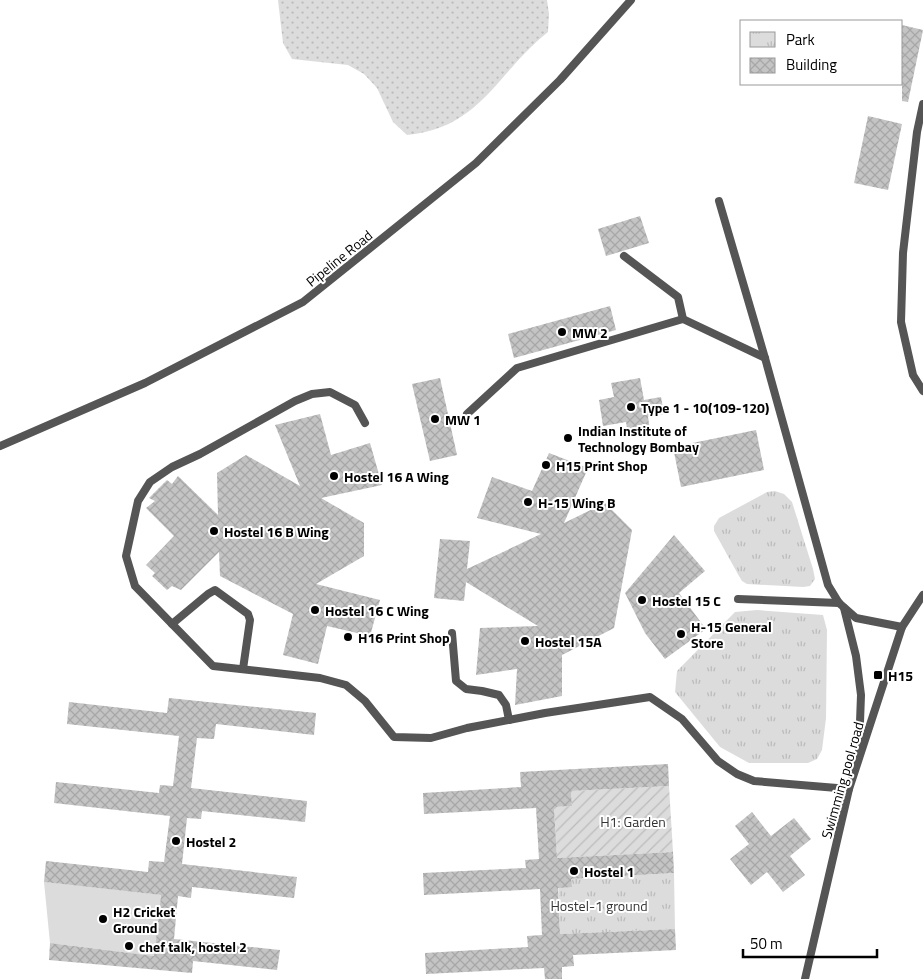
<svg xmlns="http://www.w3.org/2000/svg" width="923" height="979" font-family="'Titillium Web',sans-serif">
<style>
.grass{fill:url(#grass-dots)}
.park{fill:url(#park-tufts)}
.garden{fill:url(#garden-furrows)}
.pitch{fill:#dcdcdc}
.building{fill:url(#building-cross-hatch)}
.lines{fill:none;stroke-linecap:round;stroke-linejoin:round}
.service{stroke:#555;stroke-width:8}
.poi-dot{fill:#000;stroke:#fff;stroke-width:2}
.labels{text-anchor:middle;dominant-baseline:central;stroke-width:4;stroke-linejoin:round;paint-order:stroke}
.street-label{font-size:14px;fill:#000;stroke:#fff}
.poi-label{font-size:14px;font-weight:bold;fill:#000;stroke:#fff;text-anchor:start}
.park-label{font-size:14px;fill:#333;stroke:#fff}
</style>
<defs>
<pattern id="grass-dots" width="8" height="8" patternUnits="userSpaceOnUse" patternTransform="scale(1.25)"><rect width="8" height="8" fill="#dcdcdc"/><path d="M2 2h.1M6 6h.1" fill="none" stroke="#bbb" stroke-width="1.8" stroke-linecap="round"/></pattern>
<pattern id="park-tufts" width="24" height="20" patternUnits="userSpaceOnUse" patternTransform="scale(1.25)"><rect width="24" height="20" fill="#dcdcdc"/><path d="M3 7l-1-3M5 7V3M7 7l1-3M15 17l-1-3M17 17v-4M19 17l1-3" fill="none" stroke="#bbb"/></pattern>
<pattern id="garden-furrows" width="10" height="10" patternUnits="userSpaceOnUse" patternTransform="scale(1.25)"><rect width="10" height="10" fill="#dcdcdc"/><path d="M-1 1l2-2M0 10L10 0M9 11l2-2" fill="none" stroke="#bbb"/></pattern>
<pattern id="building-cross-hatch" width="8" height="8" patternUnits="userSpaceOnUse" patternTransform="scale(1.25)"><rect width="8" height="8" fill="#c4c4c4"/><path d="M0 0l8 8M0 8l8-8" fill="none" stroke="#a7a7a7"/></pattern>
</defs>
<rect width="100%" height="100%" fill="#fff"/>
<path class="grass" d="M278,0H547L549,14L548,32C497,72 481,128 407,135L393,122L377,88L364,74L348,65L292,59L283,43Z"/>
<g class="park">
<polygon points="775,491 784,494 792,502 813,569 815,579 810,586 803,587 747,584 742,581 739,576 714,531 714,526 719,518 767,492"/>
<polygon points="757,610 823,615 827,630 826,718 822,750 817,759 808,763 749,763 720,747 675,692 677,671 735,612"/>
<polygon points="674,873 675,929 560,934 558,878 571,879"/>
</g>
<polygon class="garden" points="669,786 673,852 557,858 554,807 572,806 571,791"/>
<polygon class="pitch" points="44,882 161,895 154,956 50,943"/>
<g class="building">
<polygon points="902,25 923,30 908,102 902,101"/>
<polygon points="868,116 902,124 888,190 854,183"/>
<polygon points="640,216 649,243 606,256 598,229"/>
<polygon points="610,306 616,330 514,358 508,334"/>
<polygon points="440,378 457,455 430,461 412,384"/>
<polygon points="640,378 644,400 661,397 664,414 648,417 650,430 628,434 626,422 603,426 599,400 614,397 611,383"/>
<polygon points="320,414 331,455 370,443 382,485 321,498 364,523 364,556 316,584 380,600 370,636 327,626 318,664 283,655 293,614 220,576 219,552 181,590 172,586 167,590 152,576 155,573 146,565 174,536 146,508 155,501 149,498 167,480 172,484 178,476 218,515 217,473 246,455 300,486 275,425"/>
<polygon points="756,430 764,470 681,487 673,447"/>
<polygon points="549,453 588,468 564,523 605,503 632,530 614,628 562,655 562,696 515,705 517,669 476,675 480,628 538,626 466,582 464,601 434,598 440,539 470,541 467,569 541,534 477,518 492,477 532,491"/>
<polygon points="674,535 705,571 679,593 706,629 665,659 645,633 625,593"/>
<polygon points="169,698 316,713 314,735 216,724 214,739 197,738 191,788 307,801 305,822 202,811 201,819 187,818 182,864 297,877 294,898 192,887 191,898 178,896 174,939 280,950 277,970 193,961 192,973 49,960 50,943 154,956 161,895 44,882 46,861 148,872 149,861 164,862 170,816 54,803 56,782 159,793 160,785 173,786 179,736 67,724 69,702 167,713"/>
<polygon points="668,764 669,786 571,791 572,806 554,807 557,858 673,852 674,873 571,879 572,887 558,888 560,934 675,929 676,950 573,955 574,966 562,967 562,979 545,979 544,968 426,974 425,953 528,947 527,936 542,935 540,889 424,895 423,873 526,868 525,860 539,859 536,808 424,814 423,793 521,787 520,772"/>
<polygon points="752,812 771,836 794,818 811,839 790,856 805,875 783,892 767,872 751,885 730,859 749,844 735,826"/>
</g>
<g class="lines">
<g class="service">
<polyline points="923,104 917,132 903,253 901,322 913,375 923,391"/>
<polyline points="719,201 765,358 828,585 839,603 856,618 902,627"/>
<polyline points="624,256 678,297 683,319 765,358"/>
<polyline points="467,414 517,368 683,319"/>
<polyline points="365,423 355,405 330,392 312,394 295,401 200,454 172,467 150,482 138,501 126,556 135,586 213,666 320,678 346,685 365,701 394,737 431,738 467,728 545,713 650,697 682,719 718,761 737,774 754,781 849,789"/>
<polyline points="0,446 145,383 303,302 476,163 560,80 631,0"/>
<polyline points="738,599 839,603"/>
<polyline points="844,608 856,656 861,695 859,749"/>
<polyline points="172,624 208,594 215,590 248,614 250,620 243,669"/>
<polyline points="452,633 456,681 466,689 482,691 499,695 506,705 509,720"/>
<polyline points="805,979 849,789 902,627 923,595"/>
</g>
</g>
<g class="poi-dot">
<circle cx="562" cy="332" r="5"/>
<circle cx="631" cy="407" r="5"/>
<circle cx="435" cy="419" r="5"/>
<circle cx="568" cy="438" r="5"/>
<circle cx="546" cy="465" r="5"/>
<circle cx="334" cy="476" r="5"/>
<circle cx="528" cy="502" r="5"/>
<circle cx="214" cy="531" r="5"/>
<circle cx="642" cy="600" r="5"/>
<circle cx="315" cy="610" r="5"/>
<circle cx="681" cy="634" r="5"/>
<circle cx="348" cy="637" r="5"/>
<circle cx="525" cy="641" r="5"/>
<rect x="873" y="670" width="10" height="10" rx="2.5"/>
<circle cx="176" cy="841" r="5"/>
<circle cx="574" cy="871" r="5"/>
<circle cx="103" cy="919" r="5"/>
<circle cx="129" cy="946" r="5"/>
</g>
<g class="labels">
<g class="street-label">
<text transform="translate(339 258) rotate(-39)">Pipeline Road</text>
<text transform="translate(842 780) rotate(-74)">Swimming pool road</text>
</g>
<g class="poi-label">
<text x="572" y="332">MW 2</text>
<text x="641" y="407">Type 1 - 10(109-120)</text>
<text x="445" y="419">MW 1</text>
<text x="578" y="430">Indian Institute of<tspan x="578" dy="16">Technology Bombay</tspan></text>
<text x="556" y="465">H15 Print Shop</text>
<text x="344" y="476">Hostel 16 A Wing</text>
<text x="538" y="502">H-15 Wing B</text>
<text x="224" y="531">Hostel 16 B Wing</text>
<text x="652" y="600">Hostel 15 C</text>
<text x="325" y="610">Hostel 16 C Wing</text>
<text x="691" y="626">H-15 General<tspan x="691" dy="16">Store</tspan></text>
<text x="358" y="637">H16 Print Shop</text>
<text x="535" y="641">Hostel 15A</text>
<text x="888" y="675">H15</text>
<text x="186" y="841">Hostel 2</text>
<text x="584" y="871">Hostel 1</text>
<text x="113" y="911">H2 Cricket<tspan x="113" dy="16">Ground</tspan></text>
<text x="139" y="946">chef talk, hostel 2</text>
</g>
<g class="park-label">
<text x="633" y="821">H1: Garden</text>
<text x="599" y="905">Hostel-1 ground</text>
</g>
</g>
<rect x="740" y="20" width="162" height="65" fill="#ffffff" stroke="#999999"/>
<rect x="750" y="32" width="25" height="15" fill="url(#park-tufts)" stroke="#999999"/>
<text x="786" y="45" font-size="15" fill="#000000">Park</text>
<rect x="750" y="58" width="25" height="15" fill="url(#building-cross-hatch)" stroke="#999999"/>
<text x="786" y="70" font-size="15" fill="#000000">Building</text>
<path d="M743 949v8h134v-8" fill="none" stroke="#000000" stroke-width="2.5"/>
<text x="750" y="949" font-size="15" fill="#000000" stroke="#ffffff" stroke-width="4" paint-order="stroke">50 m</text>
</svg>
